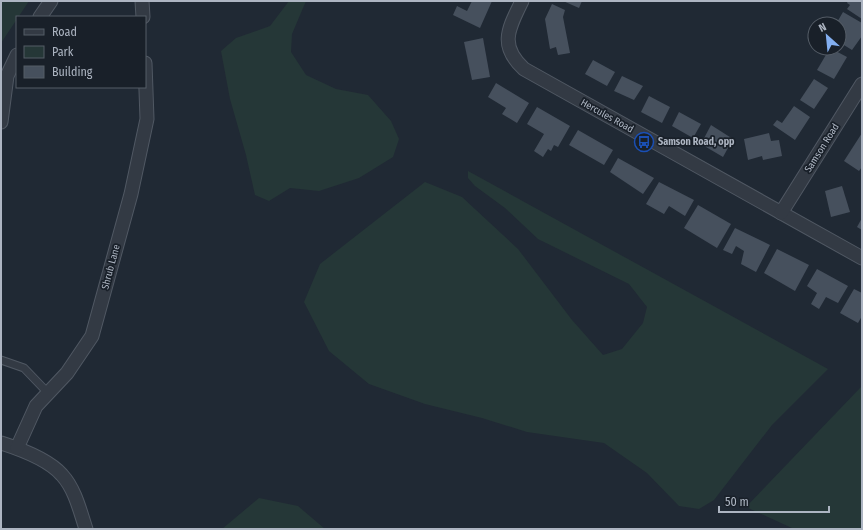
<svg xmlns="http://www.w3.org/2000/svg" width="863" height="530" font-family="'Fira Sans Condensed',sans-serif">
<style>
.green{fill:#253737}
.building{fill:#46505d}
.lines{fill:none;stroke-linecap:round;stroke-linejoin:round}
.service-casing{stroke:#505863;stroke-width:9}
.minor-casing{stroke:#505863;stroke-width:15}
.service{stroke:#333a44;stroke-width:7}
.minor{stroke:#333a44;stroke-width:13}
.labels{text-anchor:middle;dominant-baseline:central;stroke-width:3.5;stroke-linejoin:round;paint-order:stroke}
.street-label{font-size:10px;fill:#adb5c2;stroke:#192029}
.poi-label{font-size:10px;font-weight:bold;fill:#adb5c2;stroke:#192029;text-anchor:start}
</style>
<rect width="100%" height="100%" fill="#202934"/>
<g class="green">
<polygon points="1,1 29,1 1,43"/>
<polygon points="289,1 306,1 292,34 291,52 306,75 336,89 368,95 391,121 399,139 393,157 359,178 319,191 290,188 269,201 255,195 246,155 230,99 221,51 236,38 270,26"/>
<polygon points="468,171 828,369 772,425 714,500 699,509 679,506 647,473 604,443 527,432 482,418 425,404 369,384 329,351 304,302 320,264 425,182 462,197 518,249 572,320 603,355 622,349 643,323 647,307 629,284 538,239 505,208 475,186 468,178"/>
<polygon points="861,387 862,529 794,529 746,507"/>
<polygon points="259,498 298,506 325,529 222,529"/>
</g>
<g class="building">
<polygon points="472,1 492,1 480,28 453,15 457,6 467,11"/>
<polygon points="563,1 582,1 579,8"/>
<polygon points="848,1 862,1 862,19 847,9 850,5 847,3"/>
<polygon points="552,4 565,10 563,17 570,53 558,55 556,47 550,49 545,19"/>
<polygon points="843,12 862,23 862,36 852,50 839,42 845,29 839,24 836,24"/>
<polygon points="483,38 490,77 472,80 464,42"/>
<polygon points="830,48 847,57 834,79 817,70"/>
<polygon points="593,60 615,72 607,86 585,74"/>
<polygon points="622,76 643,86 634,100 614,91"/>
<polygon points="814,79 828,88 814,109 800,100"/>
<polygon points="496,83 529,103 517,123 502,114 506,108 488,97"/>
<polygon points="649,96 670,107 662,123 641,112"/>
<polygon points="794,106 810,117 795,140 773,125 777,120 782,123"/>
<polygon points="537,107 570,126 558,147 554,145 551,151 548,149 543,157 534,151 544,134 527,124"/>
<polygon points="679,112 701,124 693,138 672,126"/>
<polygon points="711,125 733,139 723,157 701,144"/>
<polygon points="578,130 613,150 604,165 569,145"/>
<polygon points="769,133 771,141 779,140 782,156 763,160 762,156 748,160 744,139"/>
<polygon points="862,133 862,167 859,171 844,161"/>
<polygon points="618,158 654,178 643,194 610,172"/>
<polygon points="659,182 694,200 685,216 669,206 664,214 646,204"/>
<polygon points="842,186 850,212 831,217 825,191"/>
<polygon points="698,205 731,224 717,248 684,228"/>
<polygon points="862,218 862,230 857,227"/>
<polygon points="735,228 770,245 756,272 741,264 744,251 736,246 732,254 723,250"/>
<polygon points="777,249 809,265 795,291 764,273"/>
<polygon points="817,269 848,286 838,303 826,297 819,309 811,304 817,293 807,286"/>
<polygon points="854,289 862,293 862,316 858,323 840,313"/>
</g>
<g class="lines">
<g class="service-casing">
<polyline id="service" points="1,360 24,368 48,393"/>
</g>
<g class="minor-casing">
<g id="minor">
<polyline points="142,1 143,17"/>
<path d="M522,1C509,28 498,45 524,69L862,258"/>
<polyline points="40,17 51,1"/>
<polyline points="1,122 7,76 17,55"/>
<polyline points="781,213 862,84"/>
<path d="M1,443C20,449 49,460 62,475C75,489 80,511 86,529"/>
<polyline points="17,448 36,406 67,373 92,336 131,194 147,119 145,63"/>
</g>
</g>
<use href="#service" class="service"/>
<use href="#minor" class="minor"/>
</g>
<defs>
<g id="bus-ring" transform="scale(1)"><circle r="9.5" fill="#192029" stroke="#1a4fb4" stroke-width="1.5"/><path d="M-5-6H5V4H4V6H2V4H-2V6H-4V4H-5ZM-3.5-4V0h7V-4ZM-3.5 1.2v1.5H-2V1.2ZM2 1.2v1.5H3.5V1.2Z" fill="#1a4fb4"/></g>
</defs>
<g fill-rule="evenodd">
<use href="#bus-ring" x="644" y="142"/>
</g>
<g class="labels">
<g class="street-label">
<text transform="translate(607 116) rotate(29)">Hercules Road</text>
<text transform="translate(822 148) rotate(-58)">Samson Road</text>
<text transform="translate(111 267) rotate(-75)">Shrub Lane</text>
</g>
<g class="poi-label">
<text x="658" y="142">Samson Road, opp</text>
</g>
</g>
<rect width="863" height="530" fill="none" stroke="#adb5c2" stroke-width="4"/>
<rect x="16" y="16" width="130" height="72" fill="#192029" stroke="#545c66"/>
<rect x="24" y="29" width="20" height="6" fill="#333a44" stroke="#545c66"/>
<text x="52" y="36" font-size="12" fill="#adb5c2">Road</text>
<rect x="24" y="46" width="20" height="12" fill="#253737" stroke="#545c66"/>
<text x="52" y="56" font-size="12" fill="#adb5c2">Park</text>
<rect x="24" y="66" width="20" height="12" fill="#46505d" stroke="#545c66"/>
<text x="52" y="76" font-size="12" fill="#adb5c2">Building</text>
<g transform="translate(827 36) rotate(333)"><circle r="19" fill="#192029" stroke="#545c66"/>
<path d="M0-3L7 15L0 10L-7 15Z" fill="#83aff1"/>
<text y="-6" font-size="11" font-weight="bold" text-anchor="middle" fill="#adb5c2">N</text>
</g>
<path d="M719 506v6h110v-6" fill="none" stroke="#adb5c2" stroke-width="2"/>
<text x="725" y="506" font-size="12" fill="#adb5c2" stroke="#192029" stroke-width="3" paint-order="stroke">50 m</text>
</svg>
